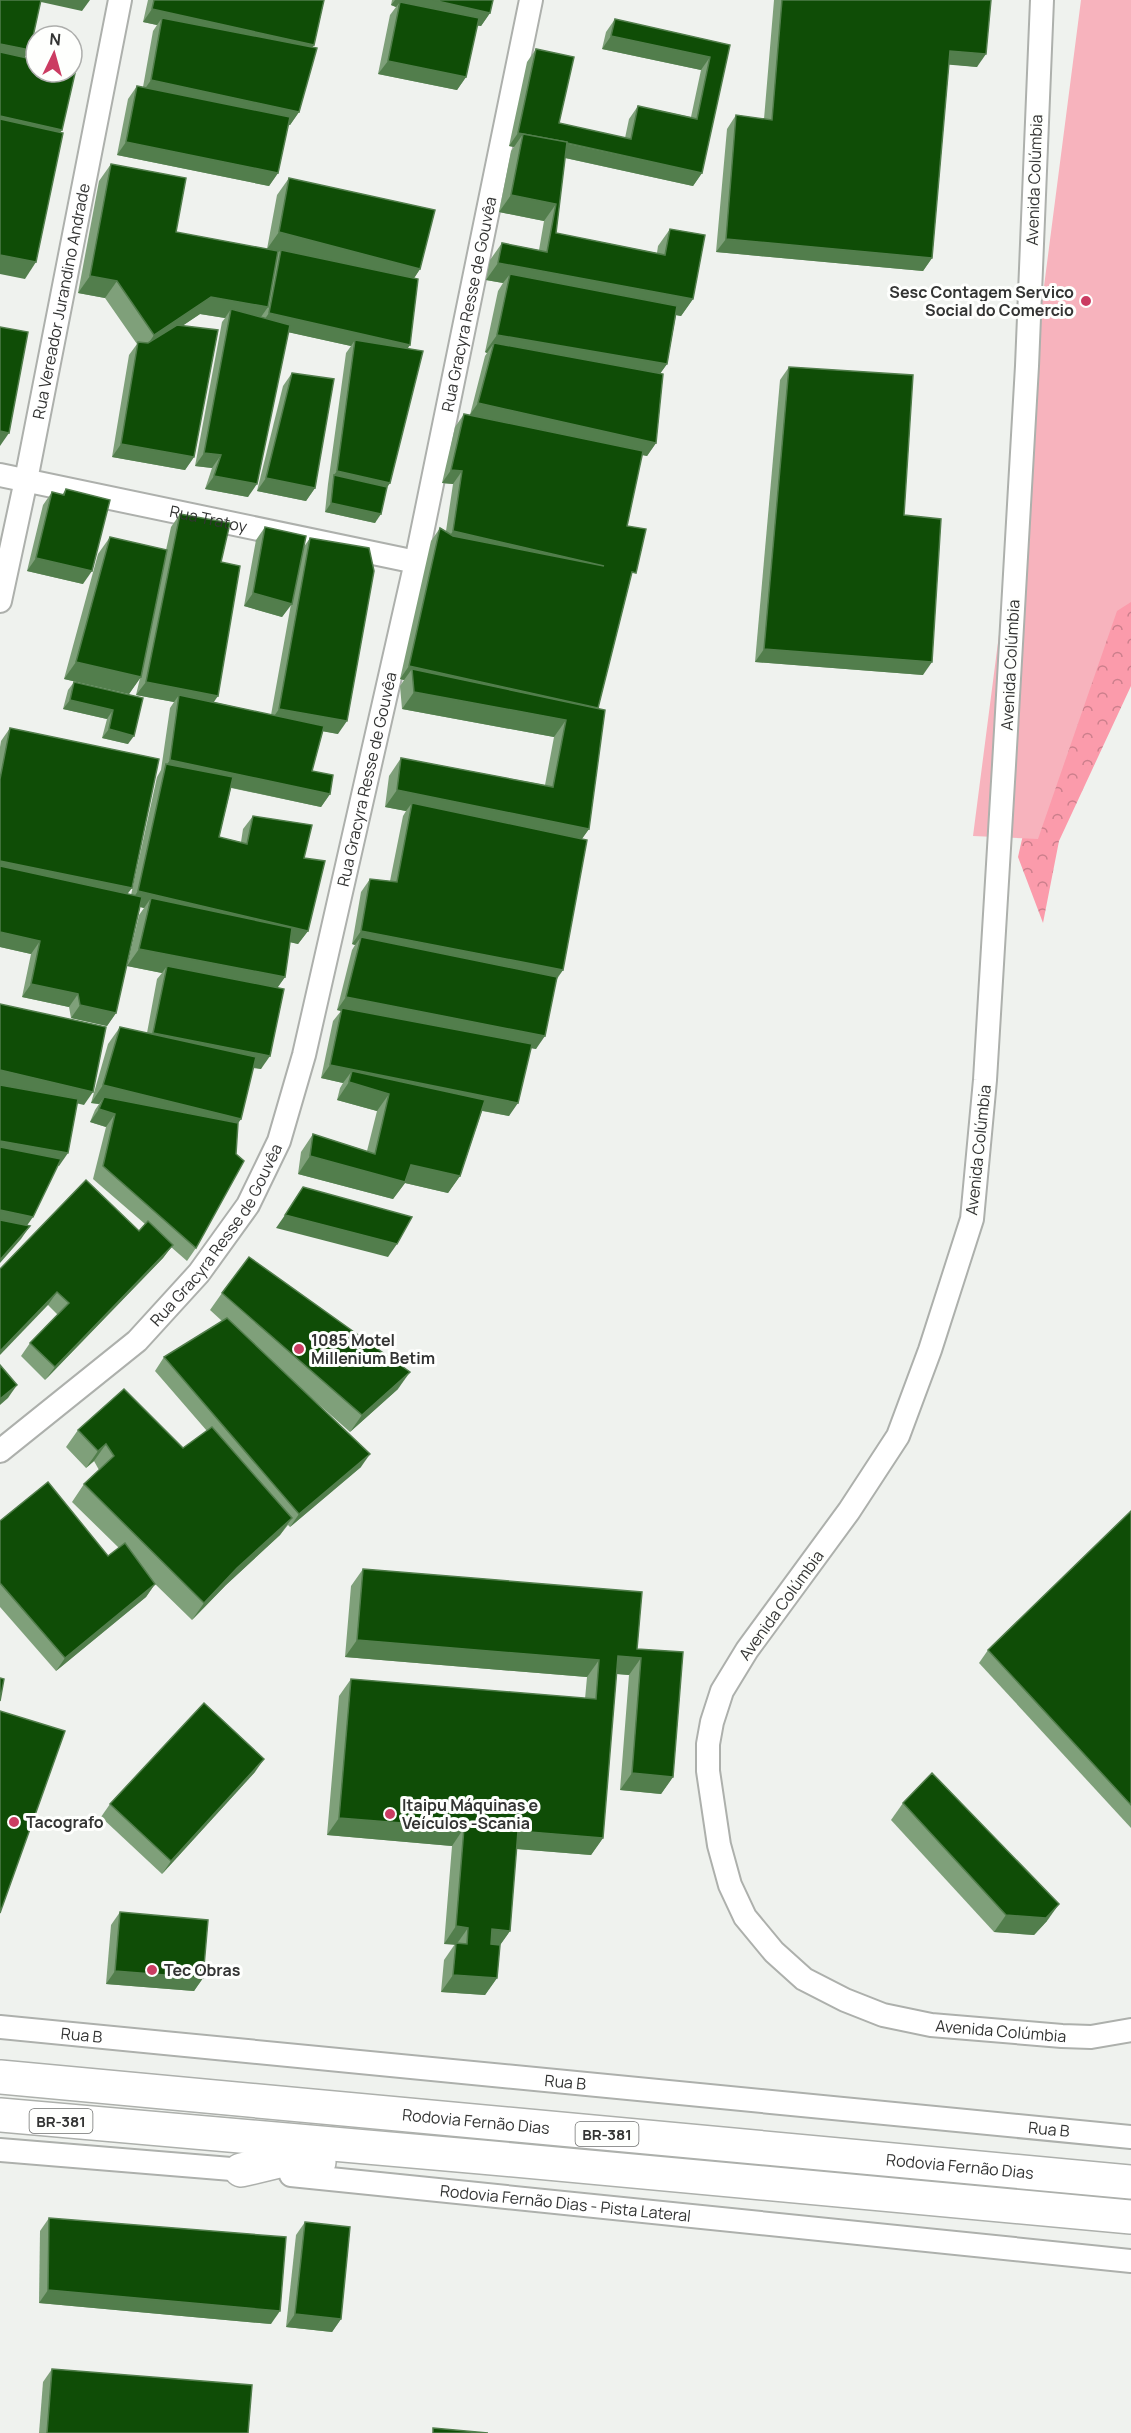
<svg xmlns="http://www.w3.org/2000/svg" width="1131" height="2433" font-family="Manrope,sans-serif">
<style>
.forest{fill:url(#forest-crowns)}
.garden{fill:#f7b3bd}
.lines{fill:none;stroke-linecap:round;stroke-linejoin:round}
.minor-casing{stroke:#adb0ac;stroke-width:26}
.highway-casing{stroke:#adb0ac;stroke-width:36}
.minor{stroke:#fff;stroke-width:22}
.highway{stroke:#fff;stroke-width:33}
.wall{fill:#7fa07a}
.shaded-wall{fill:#527e4c}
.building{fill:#0f4d06;stroke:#527e4c;stroke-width:1.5}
.poi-dot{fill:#cb3c62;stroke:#fefffd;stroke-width:2}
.labels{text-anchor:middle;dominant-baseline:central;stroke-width:6;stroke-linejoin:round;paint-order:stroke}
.shield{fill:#fefffd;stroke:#707170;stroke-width:1.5}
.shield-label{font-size:15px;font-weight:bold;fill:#333433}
.street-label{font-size:16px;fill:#333433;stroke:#fefffd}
.poi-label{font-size:16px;font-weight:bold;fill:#333433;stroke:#fefffd;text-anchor:start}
</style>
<defs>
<pattern id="forest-crowns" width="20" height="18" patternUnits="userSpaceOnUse" patternTransform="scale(1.5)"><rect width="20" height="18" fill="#fb9bab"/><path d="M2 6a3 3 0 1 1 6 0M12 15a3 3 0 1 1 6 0" fill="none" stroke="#cc7f8c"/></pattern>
</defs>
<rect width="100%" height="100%" fill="#eff2ee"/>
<polygon class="forest" points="1131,544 1131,686 1059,841 1043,923 1018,857 1038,768"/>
<polygon class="garden" points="1081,0 1131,0 1131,602 1117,611 1038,839 973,836"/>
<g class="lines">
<g class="minor-casing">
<g id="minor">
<path id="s1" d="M1042,0L1027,366L1004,765L985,1080L972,1219L930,1350L898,1436L849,1511L747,1650L722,1691L712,1722L708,1744V1771L719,1845L730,1885L745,1917L774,1952L804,1979L845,2000L883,2015L931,2025L1062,2036L1091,2037L1131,2030"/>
<path id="s2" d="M0,475L416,562"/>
<path id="s3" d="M0,601L26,480L120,0"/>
<path id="s4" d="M0,1451L137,1341L199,1273L248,1205L279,1141L304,1055L416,562L531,0"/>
<path id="s5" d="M0,2027L1131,2137"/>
<polyline points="0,2150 256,2171"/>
<path id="s6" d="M291,2175L1131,2261"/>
</g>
</g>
<g class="highway-casing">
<g id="highway">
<path id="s7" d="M0,2077L1131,2182"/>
<polyline points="0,2115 481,2157 1131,2217"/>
<polyline points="241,2170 279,2161 319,2162"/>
</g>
</g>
<use href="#minor" class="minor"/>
<use href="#highway" class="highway"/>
</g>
<g class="wall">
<polygon points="148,0 324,0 314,45 312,47 299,112 290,125 288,125 278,173 269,186 117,155 128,99 137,86 143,87 153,31 157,25 143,22"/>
<polygon points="392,0 493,0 490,13 481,26 477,26 466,77 457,90 378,74 390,15 396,7 391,5"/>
<polygon points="774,0 991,0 977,67 949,64 932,258 923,271 716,252 727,129 736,115 764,119"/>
<polygon points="615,19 730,45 702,173 693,186 565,158 556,233 657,253 658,246 670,229 693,299 681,316 676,315 667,364 660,373 656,443 647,456 642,455 627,526 630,581 598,708 589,829 582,838 563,970 557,979 536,1049 531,1048 509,1116 482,1111 460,1176 448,1193 405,1183 393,1199 298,1174 301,1152 313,1134 367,1151 377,1111 337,1100 340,1088 343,1083 321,1078 333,1021 341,1011 337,1010 352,950 355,945 352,944 361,892 370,879 390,881 403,816 406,811 385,807 389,776 401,758 545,785 554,737 402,709 400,686 404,680 400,679 431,541 440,528 446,531 453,484 442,483 455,427 464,414 470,415 485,356 487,353 485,352 498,291 503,283 486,280 490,260 502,243 539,250 544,221 499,212 511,151 514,147 509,146 527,62 536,49 559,123 625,138 629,119 638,106 691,117 701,70 602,49 606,32"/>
<polygon points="111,164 176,232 267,249 277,195 289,178 420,269 414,278 408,349 390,483 387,487 375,523 325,512 328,484 346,353 351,346 288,332 248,497 205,489 212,468 195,466 222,322 225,318 200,314 182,326 194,457 185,470 112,457 129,355 137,344 105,298 78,293 99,181"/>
<polygon points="789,367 904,515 923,675 755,662 780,380"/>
<polygon points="292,373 315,488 306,501 257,491 283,386"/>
<polygon points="66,489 83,584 27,571 43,505 52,492 62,495"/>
<polygon points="180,514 221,562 214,702 271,715 291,604 282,617 244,606 256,540 265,527 303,548 310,538 338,734 323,731 312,771 330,794 321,807 231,788 219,837 241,842 243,829 253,816 304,858 308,931 298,944 290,942 285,977 277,988 261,1069 253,1068 241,1119 238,1123 196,1248 187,1261 171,1247 163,1258 45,1380 21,1356 30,1343 58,1315 48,1305 0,1269 139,1231 145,1224 93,1179 106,1127 90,1122 95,1110 99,1104 91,1103 108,1044 120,1027 147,1033 157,979 162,973 127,966 139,915 144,908 140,907 116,1013 107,1026 71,1018 69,1007 22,997 31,954 0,947 0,747 1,741 10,728 127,894 131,895 157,777 161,770 170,708 174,702 136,695 140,678 129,694 64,679 98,554 110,537 166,550 171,527"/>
<polygon points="74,682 143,698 128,744 102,738 107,719 63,709 68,690"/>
<polygon points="222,1293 398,1389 350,1432 307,1394 361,1467 290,1527 288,1525 280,1535 226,1585 192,1620 151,1580 155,1584 146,1597 56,1671 0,1607 0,1521 108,1556 119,1548 72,1502 84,1484 99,1470 94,1461 86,1468 66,1447 78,1430 183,1448 207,1431 155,1371 164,1357 222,1321 210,1310"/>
<polygon points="1131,1511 1131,1828 979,1663 988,1650"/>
<polygon points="363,1569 637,1649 683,1652 673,1777 661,1794 620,1790 629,1675 616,1674 603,1838 591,1855 516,1849 510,1931 500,1945 497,1978 485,1995 441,1992 444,1960 455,1944 444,1944 452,1846 327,1835 339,1696 351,1679 585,1699 587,1677 345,1657 351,1586"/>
<polygon points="255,1772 162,1874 101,1817 110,1804"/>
<polygon points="903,1803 1047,1921 1034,1935 994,1932 891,1820"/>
<polygon points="120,1912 203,1978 194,1991 106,1984 111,1925"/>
<polygon points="49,2218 271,2324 39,2303 40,2231"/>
<polygon points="305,2222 341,2319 332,2332 286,2327 296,2235"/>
<polygon points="52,2369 248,2433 39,2433 43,2382"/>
</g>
<g class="shaded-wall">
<polygon points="32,0 90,0 82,11"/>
<polygon points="395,0 433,0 490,13 481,26 398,7 400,2 396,7 391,5"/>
<polygon points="152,9 314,45 305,58 162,18 157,25 143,22"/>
<polygon points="611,36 710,57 701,70 602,49"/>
<polygon points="0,44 30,50 18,67 0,63"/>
<polygon points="950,51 986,54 977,67 941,64"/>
<polygon points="388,61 466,77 457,90 378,74"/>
<polygon points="151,80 299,112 290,125 142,93"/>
<polygon points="0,116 62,130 53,143 0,131"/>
<polygon points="518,133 702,173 693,186 520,148 523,134 514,147 509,146"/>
<polygon points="126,142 278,173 269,186 117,155"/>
<polygon points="511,195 556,204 544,221 499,212"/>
<polygon points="279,232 420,269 409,286 281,250 279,252 267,249"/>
<polygon points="726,239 932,258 923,271 716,252"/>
<polygon points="0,255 36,262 25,279 0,274"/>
<polygon points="498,263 693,299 681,316 508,284 510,274 503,283 486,280"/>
<polygon points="90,276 117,281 105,298 78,293"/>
<polygon points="211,297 268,307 256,324 231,309 225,318 200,314 142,353 154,335"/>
<polygon points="269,313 410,345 401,358 355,340 351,346 260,326"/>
<polygon points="497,335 667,364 655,381 494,343 487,353 485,352"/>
<polygon points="478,403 656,443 647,456 469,416"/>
<polygon points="0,431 9,433 0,446"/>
<polygon points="121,444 194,457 185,470 112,457"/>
<polygon points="204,453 221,455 212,468 195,466"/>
<polygon points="451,470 462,471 453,484 442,483"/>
<polygon points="337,471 390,483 381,496 334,475"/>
<polygon points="214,476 257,484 248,497 205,489"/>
<polygon points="266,478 315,488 306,501 257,491"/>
<polygon points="331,503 381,514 375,523 325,512"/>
<polygon points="453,531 604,566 444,544"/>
<polygon points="36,558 92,571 83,584 27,571"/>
<polygon points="253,593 292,604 282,617 244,606"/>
<polygon points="764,649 932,662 923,675 755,662"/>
<polygon points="76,662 141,677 129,694 64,679"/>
<polygon points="409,666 598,708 412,669 404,680 400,679"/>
<polygon points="146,682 218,696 209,709 179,695 174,702 136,695"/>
<polygon points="414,692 566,720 554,737 402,709"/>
<polygon points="70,700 113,710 107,719 63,709"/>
<polygon points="279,709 347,721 338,734 270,722"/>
<polygon points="109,729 134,736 128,744 102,738"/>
<polygon points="170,760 330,794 321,807 164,773 165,767"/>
<polygon points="397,790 589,829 577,846 412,803 406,811 385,807"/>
<polygon points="0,861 132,888 122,901 0,876"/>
<polygon points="138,891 308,931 298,944 148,909 151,898 144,908 129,904"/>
<polygon points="361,931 563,970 553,983 361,937 355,945 352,944"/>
<polygon points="0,932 40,941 31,954 0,947"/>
<polygon points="139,949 285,977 273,994 167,966 162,973 127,966"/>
<polygon points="31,984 78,994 69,1007 22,997"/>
<polygon points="346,997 545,1036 536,1049 342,1011 342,1008 341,1011 337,1010"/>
<polygon points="80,1005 116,1013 107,1026 71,1018"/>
<polygon points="153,1033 270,1056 261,1069 144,1046"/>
<polygon points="330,1065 518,1103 509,1116 369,1088 389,1094 377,1111 337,1100 349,1082 352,1071 343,1083 321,1078"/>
<polygon points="0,1070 93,1092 84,1105 0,1085"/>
<polygon points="103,1085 241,1119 229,1136 104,1097 99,1104 91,1103"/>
<polygon points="99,1109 115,1114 106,1127 90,1122"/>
<polygon points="0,1141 68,1153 59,1166 0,1156"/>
<polygon points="310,1156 411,1165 460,1176 448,1193 405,1183 393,1199 298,1174"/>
<polygon points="0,1210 33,1217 21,1234 0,1230"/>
<polygon points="285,1215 397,1244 388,1257 276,1228"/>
<polygon points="30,1226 21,1239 0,1263 0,1260"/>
<polygon points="173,1245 163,1258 45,1380 55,1367"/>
<polygon points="57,1292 48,1305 0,1355 0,1351"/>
<polygon points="410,1372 398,1389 350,1432 362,1415"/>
<polygon points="17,1385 8,1398 0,1405 0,1399"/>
<polygon points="106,1444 94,1461 86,1468 98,1451"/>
<polygon points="370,1454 361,1467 290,1527 299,1514"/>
<polygon points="292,1518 280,1535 226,1585 192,1620 204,1603 237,1568"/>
<polygon points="155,1584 146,1597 56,1671 65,1658"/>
<polygon points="357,1640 599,1660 587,1677 345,1657"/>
<polygon points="618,1656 641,1658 629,1675 606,1673"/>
<polygon points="264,1759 255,1772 162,1874 171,1861"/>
<polygon points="632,1773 673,1777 661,1794 620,1790"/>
<polygon points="339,1818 464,1828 452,1846 327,1835"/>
<polygon points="518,1831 603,1838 591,1855 506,1848"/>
<polygon points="1059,1904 1047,1921 1034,1935 994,1932 1006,1915"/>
<polygon points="456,1926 468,1928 456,1945 444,1944"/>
<polygon points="492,1929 510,1931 498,1948 480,1946"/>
<polygon points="115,1971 203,1978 194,1991 106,1984"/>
<polygon points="453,1975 497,1978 485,1995 441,1992"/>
<polygon points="48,2290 280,2311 271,2324 39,2303"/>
<polygon points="295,2314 341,2319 332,2332 286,2327"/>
</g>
<g class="building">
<polygon points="0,0 41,0 30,50 0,44"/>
<polygon points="154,0 324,0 314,45 152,9"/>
<polygon points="433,0 493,0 490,13"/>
<polygon points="782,0 991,0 986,54 950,51 932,258 726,239 736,115 772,120"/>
<polygon points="400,2 479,18 466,77 388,61"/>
<polygon points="162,18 317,48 299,112 151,80"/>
<polygon points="615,19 730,45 702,173 567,143 567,142 518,133 536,49 574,57 559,123 631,139 638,106 697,119 710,57 611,36"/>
<polygon points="0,52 36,60 36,72 72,72 72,68 76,69 62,130 0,116"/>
<polygon points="137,86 290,117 278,173 126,142"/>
<polygon points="0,119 63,133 36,262 0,255"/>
<polygon points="523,134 567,142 556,233 665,255 670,229 705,235 693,299 498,263 502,243 547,252 556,204 511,195"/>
<polygon points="111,164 186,178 176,232 278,251 268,307 211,297 154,335 117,281 90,276"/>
<polygon points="289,178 435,210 420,269 279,232"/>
<polygon points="281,250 418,279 410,345 269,313"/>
<polygon points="510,274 677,306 667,364 497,335"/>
<polygon points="231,309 290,325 257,484 214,476 221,455 204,453"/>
<polygon points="177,325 218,330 194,457 121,444 138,342 148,343"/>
<polygon points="0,327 28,332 9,433 0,431"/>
<polygon points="355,340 423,351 390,483 337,471"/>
<polygon points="494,343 663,374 656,443 478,403"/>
<polygon points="789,367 913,375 904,515 941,519 932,662 764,649"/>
<polygon points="292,373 334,379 315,488 266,478"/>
<polygon points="464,414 643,451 627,526 646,529 636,573 632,572 598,708 409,666 440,528 453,536 604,566 453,531 462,471 451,470"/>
<polygon points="334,475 387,487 381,514 331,503"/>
<polygon points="66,489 110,500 92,571 36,558 52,492 64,495"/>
<polygon points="180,514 230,523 221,562 240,566 218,696 146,682"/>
<polygon points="265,527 306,536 292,604 253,593"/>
<polygon points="110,537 167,550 141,677 76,662"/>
<polygon points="310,538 369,548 374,571 347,721 279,709"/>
<polygon points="412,669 605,710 589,829 397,790 401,758 553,787 566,720 414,692"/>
<polygon points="74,682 143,698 134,736 109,729 113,710 70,700"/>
<polygon points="179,695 324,726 312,771 333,775 330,794 170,760"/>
<polygon points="10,728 159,759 132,888 0,861 0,779"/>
<polygon points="166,764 233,777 219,837 247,844 253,816 312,825 304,858 325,861 308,931 138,891"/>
<polygon points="412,803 587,840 563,970 361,931 370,879 397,882"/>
<polygon points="0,866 142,897 116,1013 80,1005 78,994 31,984 40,941 0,932"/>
<polygon points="151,898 292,928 285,977 139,949"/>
<polygon points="361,937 557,977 545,1036 346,997"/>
<polygon points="167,966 284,989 270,1056 153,1033"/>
<polygon points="0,1004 106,1027 93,1092 0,1070"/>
<polygon points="342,1008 532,1044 518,1103 330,1065"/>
<polygon points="120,1027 256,1057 241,1119 103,1085"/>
<polygon points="352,1071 485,1100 460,1176 411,1165 405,1182 310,1156 313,1134 375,1154 389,1094 349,1082"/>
<polygon points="0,1085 78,1099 68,1153 0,1141"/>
<polygon points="104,1097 238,1123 236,1154 244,1161 196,1248 103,1166 115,1114 99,1109"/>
<polygon points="0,1147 61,1159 33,1217 0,1210"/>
<polygon points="86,1180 139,1231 148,1221 173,1245 55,1367 30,1343 69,1303 57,1292 0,1351 0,1269"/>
<polygon points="303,1187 412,1217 397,1244 285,1215"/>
<polygon points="0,1220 30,1226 0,1260"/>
<polygon points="249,1257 410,1372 362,1415 222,1293"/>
<polygon points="227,1318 370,1454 299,1514 164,1357"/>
<polygon points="0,1365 17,1385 0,1399"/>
<polygon points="124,1389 183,1448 212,1427 292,1518 237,1568 204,1603 84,1484 114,1456 106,1444 98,1451 78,1430"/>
<polygon points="48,1482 108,1556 125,1543 155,1584 65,1658 0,1583 0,1521"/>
<polygon points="1131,1511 1131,1805 988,1650"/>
<polygon points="363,1569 642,1592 637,1649 683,1652 673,1777 632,1773 641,1658 618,1656 603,1838 518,1831 510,1931 492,1929 491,1944 500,1945 497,1978 453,1975 456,1943 467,1944 468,1928 456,1926 464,1828 339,1818 351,1679 596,1699 599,1660 357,1640"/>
<polygon points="0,1678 4,1679 0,1701"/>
<polygon points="204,1703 264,1759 171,1861 110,1804"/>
<polygon points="0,1711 65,1731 0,1913"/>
<polygon points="932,1773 1059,1904 1046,1918 1006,1915 903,1803"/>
<polygon points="120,1912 208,1920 203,1978 115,1971"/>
<polygon points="49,2218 286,2237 280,2311 48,2290"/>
<polygon points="305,2222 350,2227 341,2319 295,2314"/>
<polygon points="52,2369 252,2385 248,2433 47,2433"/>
<polygon points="433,2428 488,2433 433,2433"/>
</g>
<g class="poi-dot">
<circle cx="1086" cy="301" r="6"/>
<circle cx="299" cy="1349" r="6"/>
<circle cx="390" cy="1814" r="6"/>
<circle cx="14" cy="1822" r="6"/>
<circle cx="152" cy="1970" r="6"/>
</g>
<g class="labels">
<g class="shield">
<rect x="29.5" y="2109" width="63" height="24" rx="4.5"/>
<rect x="575.5" y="2122" width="63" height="24" rx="4.5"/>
</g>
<g class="shield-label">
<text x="61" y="2121">BR-381</text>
<text x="607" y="2134">BR-381</text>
</g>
<g class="street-label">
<text transform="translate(1034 180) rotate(-88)">Avenida Colúmbia</text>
<text stroke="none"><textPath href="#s3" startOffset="306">Rua Vereador Jurandino Andrade</textPath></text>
<text stroke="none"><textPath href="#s4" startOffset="1281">Rua Gracyra Resse de Gouvêa</textPath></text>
<text stroke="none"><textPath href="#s2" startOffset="213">Rua Tratoy</textPath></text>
<text transform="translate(1010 665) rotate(-87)">Avenida Colúmbia</text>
<text stroke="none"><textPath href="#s4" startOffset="795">Rua Gracyra Resse de Gouvêa</textPath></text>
<text transform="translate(978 1150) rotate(-84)">Avenida Colúmbia</text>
<text stroke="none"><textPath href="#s4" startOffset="309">Rua Gracyra Resse de Gouvêa</textPath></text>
<text transform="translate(781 1605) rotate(-54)">Avenida Colúmbia</text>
<text stroke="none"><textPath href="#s1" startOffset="2286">Avenida Colúmbia</textPath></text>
<text stroke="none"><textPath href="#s5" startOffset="82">Rua B</textPath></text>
<text stroke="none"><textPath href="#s5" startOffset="568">Rua B</textPath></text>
<text stroke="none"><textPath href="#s7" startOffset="478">Rodovia Fernão Dias</textPath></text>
<text stroke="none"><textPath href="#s5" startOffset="1054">Rua B</textPath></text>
<text stroke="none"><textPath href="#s7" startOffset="964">Rodovia Fernão Dias</textPath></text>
<text stroke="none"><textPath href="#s6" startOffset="276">Rodovia Fernão Dias - Pista Lateral</textPath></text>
</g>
<g class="poi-label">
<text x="1074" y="292" text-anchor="end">Sesc Contagem Servico<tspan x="1074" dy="18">Social do Comercio</tspan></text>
<text x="311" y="1340">1085 Motel<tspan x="311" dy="18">Millenium Betim</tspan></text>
<text x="402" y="1805">Itaipu Máquinas e<tspan x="402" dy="18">Veículos -Scania</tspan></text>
<text x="26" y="1822">Tacografo</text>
<text x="164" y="1970">Tec Obras</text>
</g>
</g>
<g transform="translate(54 54) rotate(5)"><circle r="28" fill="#fefffd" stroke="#adaeac" stroke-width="1.5"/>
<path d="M0-4.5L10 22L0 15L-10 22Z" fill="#cb3c62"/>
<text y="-9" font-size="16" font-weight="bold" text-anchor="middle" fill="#333433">N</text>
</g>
</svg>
